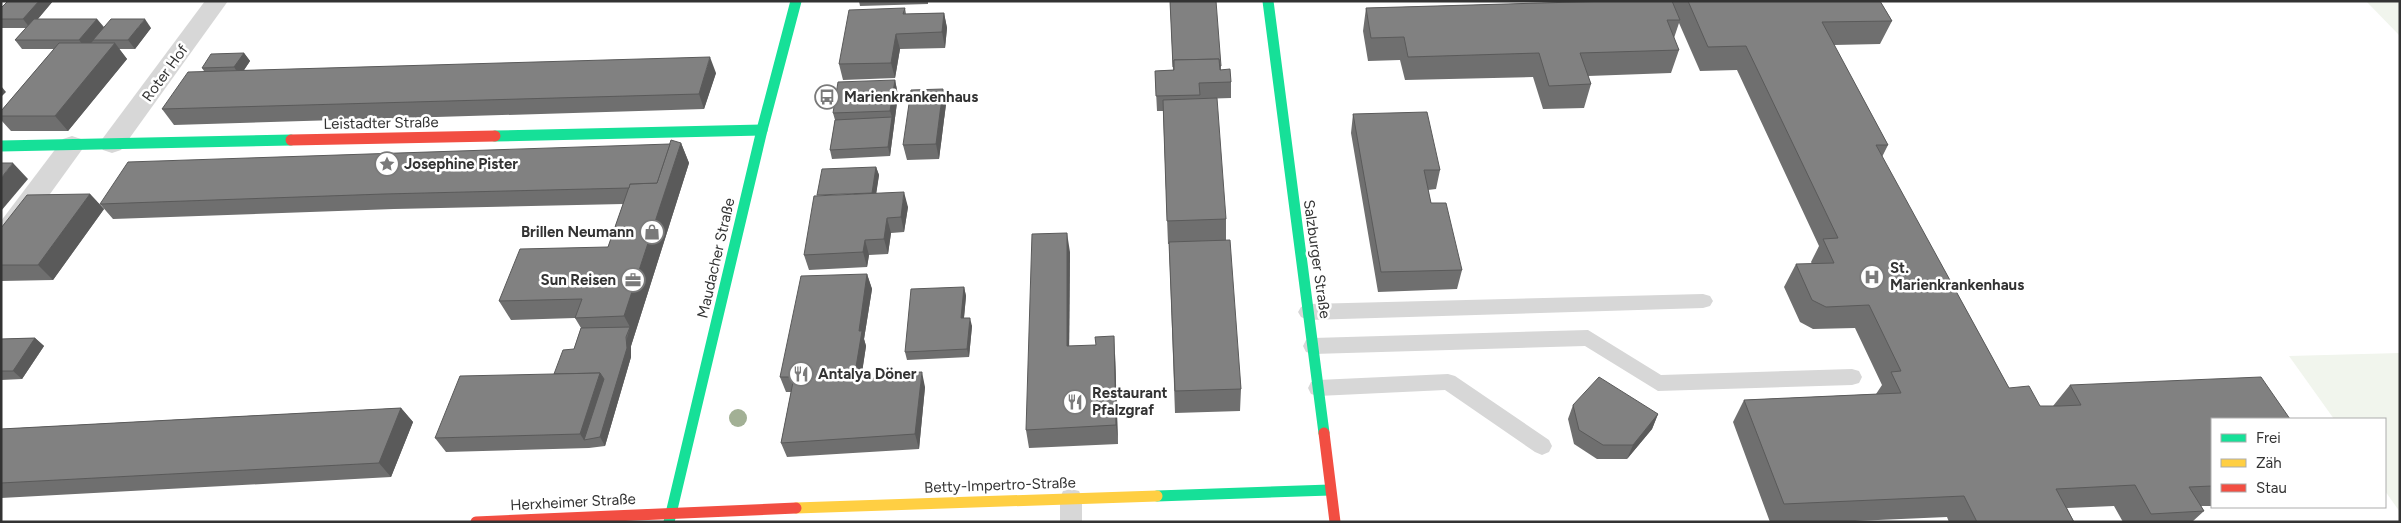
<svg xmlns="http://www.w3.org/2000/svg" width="2401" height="523" font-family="Figtree,sans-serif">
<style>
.green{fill:#f1f5ed}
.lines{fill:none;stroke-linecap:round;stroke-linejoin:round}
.lane{fill:#d7d7d7;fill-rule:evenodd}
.street{fill:#d7d7d7;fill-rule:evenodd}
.fast{stroke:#16e098;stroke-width:11}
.slow{stroke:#ffcf43;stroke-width:11}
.jam{stroke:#f24e42;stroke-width:11}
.tree{fill:#a2b095}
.wall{fill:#6f6f6f}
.shaded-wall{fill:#5a5a5a}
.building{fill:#818181;stroke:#5a5a5a}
.labels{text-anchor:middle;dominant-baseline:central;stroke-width:5;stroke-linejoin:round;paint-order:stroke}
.street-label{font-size:15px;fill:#333;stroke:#fff}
.poi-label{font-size:15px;font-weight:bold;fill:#333;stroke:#fff;text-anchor:start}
</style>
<rect width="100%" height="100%" fill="#fff"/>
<g class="green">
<polygon points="2366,1 2400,1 2400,36"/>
<polygon points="2400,353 2400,512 2385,491 2385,419 2334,419 2289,356"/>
</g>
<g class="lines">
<g class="lane">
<polygon points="1703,294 1710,296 1713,301 1710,306 1703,308 1308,320 1301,317 1298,312 1301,307 1308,304"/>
<polygon points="1588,330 1661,375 1852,369 1859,371 1862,377 1859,383 1852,385 1658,391 1585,346 1313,354 1306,352 1303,346 1306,340 1313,338"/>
<polygon points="1448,374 1455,376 1549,440 1552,446 1549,452 1542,455 1535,452 1445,390 1318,396 1311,394 1308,388 1311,382 1318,380"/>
<polygon points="1071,489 1079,491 1082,498 1082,522 1060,522 1060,498 1063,491"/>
</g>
<g class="street">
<polygon points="205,1 228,1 121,150 112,153 103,150 99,144 103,138"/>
<polygon points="72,136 81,139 85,145 81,151 11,248 1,251 1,221 63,139"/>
</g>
<g class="fast">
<polyline points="1268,1 1324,433"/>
<polyline points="495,136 762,130"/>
<polyline points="1,146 291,140"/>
<polyline points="1157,496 1330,490"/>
<polyline points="669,522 762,130 796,1"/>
</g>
<polyline class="slow" points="796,508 1157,496"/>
<g class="jam">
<polyline points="291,140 495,136"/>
<polyline points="1324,433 1335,522"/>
<polyline points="476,522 796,508"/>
</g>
</g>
<circle class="tree" cx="738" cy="418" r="9"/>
<g class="wall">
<polygon points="53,1 38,19 97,19 104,27 151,28 135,49 119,49 127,59 68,131 11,131 1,120 1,111 54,49 22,49 15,40 26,28 1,28 1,8"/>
<polygon points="859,1 928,1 928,4 860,6"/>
<polygon points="1170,1 1221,66 1221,70 1231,82 1231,98 1200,99 1226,219 1226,240 1241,389 1240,411 1175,413 1169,244 1168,244 1163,111 1157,111 1155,71 1173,70"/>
<polygon points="1611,1 1880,1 1892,21 1880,44 1834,45 1888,145 1882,157 2009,388 2040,406 2053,406 2070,385 2212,419 2212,506 2201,506 2204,511 2192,522 2123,522 2114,506 2067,508 2074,522 1949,522 1947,517 1832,522 1770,522 1733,422 1744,400 1876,394 1882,385 1855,328 1813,329 1800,322 1784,287 1796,264 1812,264 1811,262 1819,246 1737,70 1700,71 1679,23 1674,38 1679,50 1671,73 1588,76 1591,84 1584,108 1543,109 1533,77 1405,80 1400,60 1368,61 1363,31 1366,8"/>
<polygon points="905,8 906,14 944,13 947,28 945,48 900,49 895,78 843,80 839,64"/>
<polygon points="244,53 250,61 244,70 716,73 704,109 174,125 162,109 204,71 202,68"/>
<polygon points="895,80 898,95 890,156 832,159 830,150 835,120 833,113"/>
<polygon points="946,104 939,159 907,160 903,145"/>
<polygon points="1353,114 1440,170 1436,189 1428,190 1431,203 1462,270 1457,289 1378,292 1351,133"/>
<polygon points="681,143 689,163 631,346 631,357 605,446 589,448 446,452 435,438 554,374 574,349 581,328 575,318 511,320 499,301 608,247 623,204 394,209 113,219 100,204"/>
<polygon points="876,167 879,175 876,193 908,207 904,232 891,233 888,254 869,255 867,267 809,270 804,255"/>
<polygon points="90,194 104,209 53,280 1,281 1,228"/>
<polygon points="1070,252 1069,346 1115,354 1118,444 1029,448 1026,430"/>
<polygon points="867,274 872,289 864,339 866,346 861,378 925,387 919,449 787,457 781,443 791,392 786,392 780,377"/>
<polygon points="964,287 966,296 964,318 972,326 969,357 907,360 905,352"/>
<polygon points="35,338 44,346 22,379 1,380 1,339"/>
<polygon points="1573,405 1658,414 1652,429 1627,459 1597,459 1574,444 1568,419"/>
<polygon points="401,408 413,422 391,477 1,498 1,429"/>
</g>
<g class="shaded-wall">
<polygon points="39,1 53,1 30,28 23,19"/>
<polygon points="944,13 947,28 945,48 942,32"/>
<polygon points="97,19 104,28 86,49 79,40"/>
<polygon points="145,19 151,28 135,49 128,40"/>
<polygon points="896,34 900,49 895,78 891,63"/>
<polygon points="115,43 127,59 68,131 55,116"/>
<polygon points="244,53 250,61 240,76 234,67"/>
<polygon points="710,57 716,73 704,109 699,94"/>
<polygon points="895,80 898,95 890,156 888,147 892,117 890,111"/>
<polygon points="1,86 6,92 1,97"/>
<polygon points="943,89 946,104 939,159 936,144"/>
<polygon points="681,143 689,163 631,346 631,357 605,446 600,437 630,327 624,316"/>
<polygon points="13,163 28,179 1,211 1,178"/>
<polygon points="876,167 879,175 874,209 871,200"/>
<polygon points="904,192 908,207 904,232 901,217"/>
<polygon points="90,194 104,209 53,280 38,265"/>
<polygon points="887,218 891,233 888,254 884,239"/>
<polygon points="1067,233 1070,252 1069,365 1067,346"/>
<polygon points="865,240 869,255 867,267 863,252"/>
<polygon points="867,274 872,289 864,339 866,346 859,393 854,379 859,331"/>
<polygon points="964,287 966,296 963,327 961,318"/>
<polygon points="970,318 972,326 969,357 967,349"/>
<polygon points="1114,336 1115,354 1118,444 1116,425"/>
<polygon points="35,338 44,346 22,379 13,371"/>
<polygon points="922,372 925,387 919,449 915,434"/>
<polygon points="600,373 609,387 584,440 580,434"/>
<polygon points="401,408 413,422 391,477 379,463"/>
<polygon points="1658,414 1652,429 1627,459 1633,445"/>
</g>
<g class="building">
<polygon points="8,1 39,1 23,19 1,19 1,8"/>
<polygon points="1170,1 1216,1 1221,66 1220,66 1219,59 1174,60 1174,67 1173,67"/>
<polygon points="1611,1 1672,1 1680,20 1667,20 1679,50 1580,53 1591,84 1549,86 1539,53 1408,57 1404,37 1371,38 1366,8"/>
<polygon points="1688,1 1880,1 1892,21 1822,22 1888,145 1876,145 2009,388 2029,386 2040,406 2060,406 2081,405 2070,385 2261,377 2290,419 2212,419 2212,486 2189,487 2204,511 2151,514 2135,485 2056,489 2074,522 1977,522 1964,496 1784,504 1744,400 1901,393 1891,372 1901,371 1869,305 1826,307 1812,300 1796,264 1834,263 1823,239 1838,238 1746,46 1708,47"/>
<polygon points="905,8 903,14 944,13 942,32 896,34 891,63 839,64 849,10"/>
<polygon points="34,19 97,19 79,40 15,40"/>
<polygon points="111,19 145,19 128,40 93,40"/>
<polygon points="59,43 115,43 55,116 1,116 1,111"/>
<polygon points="244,53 234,67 202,68 211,54"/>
<polygon points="710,57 699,94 162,109 188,72"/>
<polygon points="1219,59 1220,70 1230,69 1231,82 1199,83 1200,95 1156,96 1155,71 1174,70 1174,60"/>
<polygon points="895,80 890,111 833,113 838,82"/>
<polygon points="943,89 936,144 903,145 911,90"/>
<polygon points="1217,98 1226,219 1167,221 1163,100"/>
<polygon points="1427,112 1440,170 1424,170 1431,203 1446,203 1462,270 1381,272 1353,114"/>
<polygon points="892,117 888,147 830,150 835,120"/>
<polygon points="671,140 681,143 624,316 575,318 582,299 499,301 520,249 608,247 630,184 657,183"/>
<polygon points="670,144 657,183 630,184 629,188 384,194 100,204 128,162"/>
<polygon points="1,163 13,163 1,178"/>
<polygon points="876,167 872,193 817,195 822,169"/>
<polygon points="904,192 901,217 887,218 884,239 865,240 863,252 804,255 814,196"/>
<polygon points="90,194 38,265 1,265 1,228 27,195"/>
<polygon points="1067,233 1067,346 1096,345 1095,337 1114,336 1116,425 1026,430 1032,234"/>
<polygon points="1230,240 1241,389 1175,391 1169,242"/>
<polygon points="867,274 859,331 862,331 854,379 879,378 879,374 922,372 915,434 781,443 794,377 780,377 801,276"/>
<polygon points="964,287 961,318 970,318 967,349 905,352 911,289"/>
<polygon points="630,327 626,337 627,348 600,437 584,440 604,379 600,373 554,374 563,350 574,349 581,328"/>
<polygon points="35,338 13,371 1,371 1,339"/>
<polygon points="600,373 580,434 435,438 460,376"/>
<polygon points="1599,377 1658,414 1633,445 1603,445 1579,430 1573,405"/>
<polygon points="401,408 379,463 1,483 1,429"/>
</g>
<defs>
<g id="bus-ring" transform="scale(1.25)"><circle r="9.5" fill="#fff" stroke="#7a7a7a" stroke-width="1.5"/><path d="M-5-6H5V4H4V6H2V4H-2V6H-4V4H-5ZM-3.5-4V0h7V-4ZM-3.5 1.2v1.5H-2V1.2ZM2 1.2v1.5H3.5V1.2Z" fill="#7a7a7a"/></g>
<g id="sight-ring" transform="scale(1.25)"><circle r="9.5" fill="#fff" stroke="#7a7a7a" stroke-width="1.5"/><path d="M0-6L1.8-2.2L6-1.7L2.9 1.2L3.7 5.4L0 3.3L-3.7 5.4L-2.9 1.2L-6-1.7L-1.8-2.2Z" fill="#7a7a7a"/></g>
<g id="shop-ring" transform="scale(1.25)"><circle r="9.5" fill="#fff" stroke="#7a7a7a" stroke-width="1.5"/><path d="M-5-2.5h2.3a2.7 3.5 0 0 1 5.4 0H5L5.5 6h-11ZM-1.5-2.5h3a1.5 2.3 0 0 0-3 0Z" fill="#7a7a7a"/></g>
<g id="hospital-ring" transform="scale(1.25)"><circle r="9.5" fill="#fff" stroke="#7a7a7a" stroke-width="1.5"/><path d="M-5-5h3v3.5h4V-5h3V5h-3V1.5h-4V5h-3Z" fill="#7a7a7a"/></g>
<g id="office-ring" transform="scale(1.25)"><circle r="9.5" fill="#fff" stroke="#7a7a7a" stroke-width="1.5"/><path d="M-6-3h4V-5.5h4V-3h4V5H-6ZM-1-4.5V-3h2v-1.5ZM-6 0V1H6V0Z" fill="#7a7a7a"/></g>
<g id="restaurant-ring" transform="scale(1.25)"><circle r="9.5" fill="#fff" stroke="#7a7a7a" stroke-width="1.5"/><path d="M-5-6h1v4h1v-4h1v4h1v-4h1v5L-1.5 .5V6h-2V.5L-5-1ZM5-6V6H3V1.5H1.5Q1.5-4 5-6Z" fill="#7a7a7a"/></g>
</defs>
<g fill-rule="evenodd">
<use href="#bus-ring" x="827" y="97"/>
<use href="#sight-ring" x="387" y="164"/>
<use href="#shop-ring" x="652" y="232"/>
<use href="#hospital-ring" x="1872" y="277"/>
<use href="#office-ring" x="633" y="280"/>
<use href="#restaurant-ring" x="801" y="374"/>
<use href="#restaurant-ring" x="1075" y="402"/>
</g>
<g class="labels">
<g class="street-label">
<text transform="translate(165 73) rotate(-54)">Roter Hof</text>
<text transform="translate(381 123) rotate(-1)">Leistadter Straße</text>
<text transform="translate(716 258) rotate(-77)">Maudacher Straße</text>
<text transform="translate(1317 259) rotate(82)">Salzburger Straße</text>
<text transform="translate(1000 485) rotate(-2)">Betty-Impertro-Straße</text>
<text transform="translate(573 502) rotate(-3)">Herxheimer Straße</text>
</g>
<g class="poi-label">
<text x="844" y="97">Marienkrankenhaus</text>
<text x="404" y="164">Josephine Pister</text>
<text x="634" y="232" text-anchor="end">Brillen Neumann</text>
<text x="1890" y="268">St.<tspan x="1890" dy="17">Marienkrankenhaus</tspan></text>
<text x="616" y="280" text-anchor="end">Sun Reisen</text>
<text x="818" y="374">Antalya Döner</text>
<text x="1092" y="393">Restaurant<tspan x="1092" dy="17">Pfalzgraf</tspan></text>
</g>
</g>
<rect width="2401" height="523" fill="none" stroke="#333333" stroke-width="5"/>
<rect x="2211" y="418" width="175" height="90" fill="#ffffff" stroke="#adadad"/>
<rect x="2221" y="434" width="25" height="8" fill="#16e098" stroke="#adadad"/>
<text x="2256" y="443" font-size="15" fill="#333333">Frei</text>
<rect x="2221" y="459" width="25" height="8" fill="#ffcf43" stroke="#adadad"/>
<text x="2256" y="468" font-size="15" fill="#333333">Zäh</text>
<rect x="2221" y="484" width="25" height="8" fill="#f24e42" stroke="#adadad"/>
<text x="2256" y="493" font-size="15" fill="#333333">Stau</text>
</svg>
